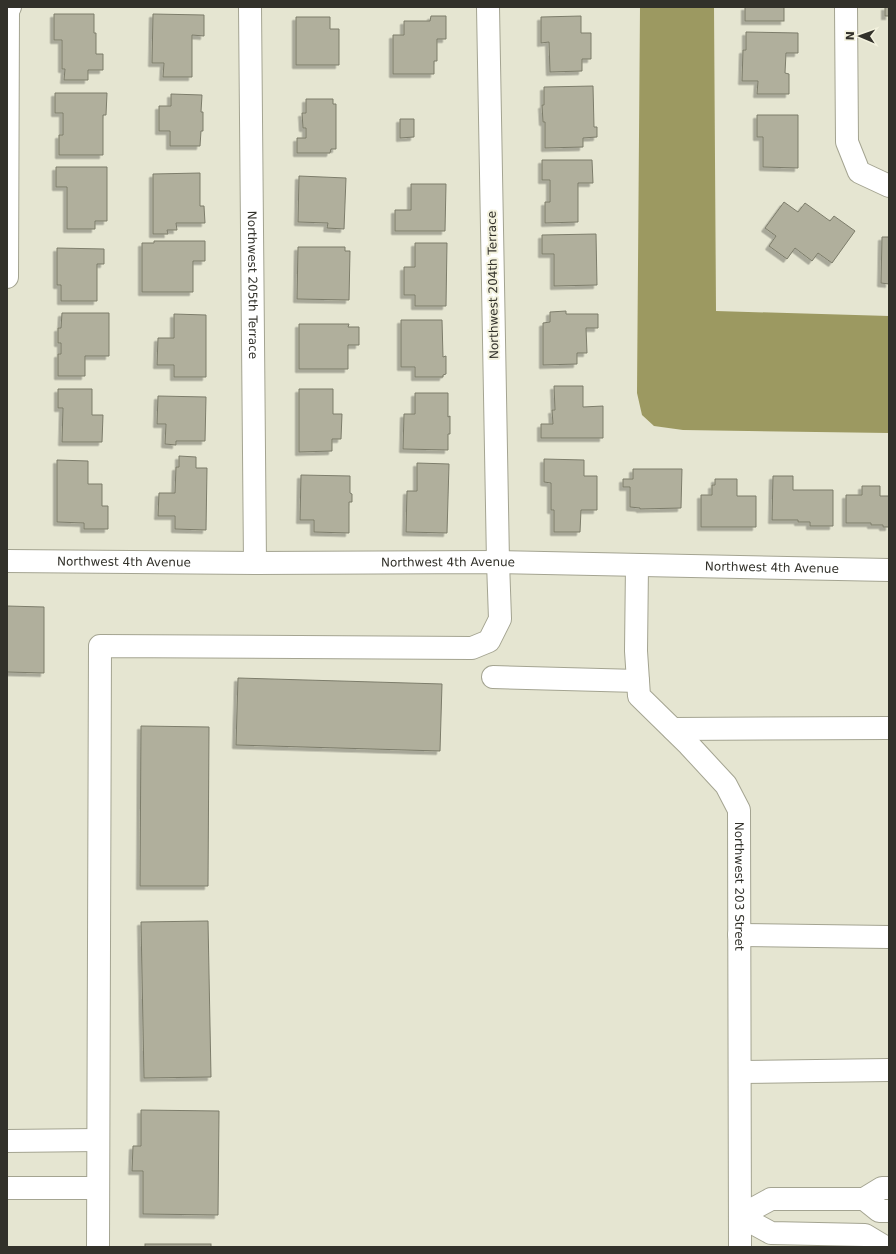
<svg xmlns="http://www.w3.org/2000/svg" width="896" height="1254" font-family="'DejaVu Sans',sans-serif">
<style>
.water{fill:#9c9961}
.building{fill:#b0af9c;stroke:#7d7d6b;filter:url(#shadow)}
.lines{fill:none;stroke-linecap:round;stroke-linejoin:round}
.minor-casing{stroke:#a4a491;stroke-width:24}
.minor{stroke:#fff;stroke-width:22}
.labels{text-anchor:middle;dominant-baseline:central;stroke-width:4;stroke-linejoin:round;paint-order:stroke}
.street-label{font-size:12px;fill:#32312a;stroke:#f3f2de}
</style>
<defs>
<filter id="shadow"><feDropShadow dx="-3.5" dy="3.5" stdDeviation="0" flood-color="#0004"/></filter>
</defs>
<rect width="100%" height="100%" fill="#e5e5d1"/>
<polygon class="water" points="640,7 714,7 716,311 889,316 889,433 683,430 654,426 642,415 637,393"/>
<g class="building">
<rect x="745" y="7" width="39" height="14"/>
<rect x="885" y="7" width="4" height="9"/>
<polygon points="54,14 94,14 94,33 96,33 96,54 103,54 103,70 88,70 88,80 64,80 65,69 62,69 62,40 54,40"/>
<polygon points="153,14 204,15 204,36 192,35 192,77 163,77 164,63 152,63"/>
<polygon points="431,16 446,16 446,39 437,39 437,61 434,61 434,74 393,74 393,35 404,35 404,21 430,21"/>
<polygon points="581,16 581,33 591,33 591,59 582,59 582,71 550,72 549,42 541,43 541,17"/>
<polygon points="296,17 330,17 330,29 339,29 339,65 296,65"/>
<polygon points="746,32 798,33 798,53 786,53 785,73 789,74 789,94 757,94 758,81 742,81 743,50 746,50"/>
<polygon points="593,86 594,127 597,127 597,137 583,138 583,147 545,148 545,122 543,122 542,105 544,105 544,87"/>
<polygon points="55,93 107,93 106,115 103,115 103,155 59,155 59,135 63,135 63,113 55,113"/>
<polygon points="171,94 202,95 201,112 203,112 203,131 201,131 200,146 170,146 170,131 159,131 159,106 171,106"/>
<polygon points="306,99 333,99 333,104 336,104 336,149 331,149 330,153 297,153 297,138 306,138 306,128 303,128 302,113 306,113"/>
<polygon points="757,115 798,115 798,168 763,167 763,137 757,137"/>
<polygon points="400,119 414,119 414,137 400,138"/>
<polygon points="542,160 592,160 593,183 578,183 578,222 545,223 545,202 550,202 550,180 542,180"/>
<polygon points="56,167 107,167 107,221 95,221 95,229 67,229 67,187 56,187"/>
<polygon points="200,173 200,206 204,206 205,223 176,223 177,230 167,230 168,234 153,234 153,174"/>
<polygon points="299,176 346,178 344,229 327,228 328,223 298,222"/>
<polygon points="411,184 446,184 445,231 395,231 395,210 411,210"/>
<polygon points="784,202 798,212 805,203 830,221 834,216 855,231 832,263 818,253 812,261 795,248 787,259 769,246 776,236 765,228"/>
<polygon points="596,234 597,285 554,286 554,254 542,254 542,235"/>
<polygon points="882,237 889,237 889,284 881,283"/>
<polygon points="154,241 205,241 205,261 193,261 193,292 142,292 142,243 154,243"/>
<polygon points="415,243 447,243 446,306 415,306 415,295 404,295 404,267 415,267"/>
<polygon points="298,247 345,247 345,251 350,251 349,300 297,299"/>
<polygon points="57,248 104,249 104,264 97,264 97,301 61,301 61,285 57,285"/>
<polygon points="566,311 566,314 598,314 598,328 586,328 587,353 577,353 577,364 543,365 543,323 550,322 550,312"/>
<polygon points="62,313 109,313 109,356 85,356 85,376 58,376 58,354 61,354 61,343 58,343 58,328 61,328"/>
<polygon points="174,314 206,315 206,377 174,377 174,365 157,365 158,338 174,338"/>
<polygon points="401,320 442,320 443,357 446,356 446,374 443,375 443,377 415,377 415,367 401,367"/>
<polygon points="299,324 349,324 348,327 359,327 359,345 348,345 348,369 299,369"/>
<polygon points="554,386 583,386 583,407 603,406 603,438 541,438 541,424 553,424 552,410 555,410"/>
<polygon points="58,389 92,389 92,415 103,415 102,442 62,442 63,408 58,408"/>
<polygon points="299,389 333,389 333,414 342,414 341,439 332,439 332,451 299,452"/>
<polygon points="415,393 448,393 448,417 450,416 450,434 448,434 448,450 403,449 404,414 415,414"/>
<polygon points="158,396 206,397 205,441 176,441 176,445 165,444 166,424 157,424"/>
<polygon points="179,456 196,457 196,468 207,468 206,530 175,529 175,516 158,516 159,493 175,493 176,467 179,467"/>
<polygon points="544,459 584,460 584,476 597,476 597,510 581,510 580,532 554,532 554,510 551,510 551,483 544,482"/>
<polygon points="57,460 88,461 88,484 102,484 102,506 108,506 108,529 84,529 84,523 57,522"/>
<polygon points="417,463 449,464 447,533 406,532 407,491 417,491"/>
<polygon points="633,469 682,469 681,508 640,509 640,508 630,507 630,487 623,487 623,479 633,479"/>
<polygon points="301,475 350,476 350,493 352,494 352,502 349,502 349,533 314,532 314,520 300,520"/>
<polygon points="773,476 793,476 793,490 833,490 833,526 810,526 810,522 798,522 798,520 772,520"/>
<polygon points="715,479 737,479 737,496 756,496 756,527 701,527 701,495 712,495 712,485 715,485"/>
<polygon points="862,486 880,486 880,496 889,496 889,527 883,527 883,525 871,525 871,523 846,523 846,495 862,495"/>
<polygon points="7,606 44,607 44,673 7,672"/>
<polygon points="238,678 442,684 440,751 236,745"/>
<polygon points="141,726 209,727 208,886 140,886"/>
<polygon points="208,921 211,1077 144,1078 141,922"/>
<polygon points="141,1110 219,1111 218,1215 143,1214 143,1171 132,1171 133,1146 141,1146"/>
<rect x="145" y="1244" width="66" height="3"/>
</g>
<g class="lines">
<g class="minor-casing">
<g id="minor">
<path id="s1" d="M250,7L255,563"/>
<polyline points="846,7 847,142 859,172 889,186"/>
<polyline points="7,277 8,11 10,7"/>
<path id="s2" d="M7,561L255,563L498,562L889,570"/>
<path id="s3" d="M637,565L636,651L639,696L689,745L726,785L739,810L740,1247"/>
<polyline points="493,677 638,681"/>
<polyline points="673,729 889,728"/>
<polyline points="739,935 889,937"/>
<polyline points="740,1072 889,1070"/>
<polyline points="7,1141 98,1140"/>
<polyline points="7,1188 98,1188"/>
<polyline points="864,1199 879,1211 889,1211"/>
<polyline points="740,1216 771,1199 864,1199 882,1188 889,1188"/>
<polyline points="740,1216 771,1233 865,1235 885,1247"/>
<polyline points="98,1247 100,646 472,648 489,641 500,619 498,562 488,7"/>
</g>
</g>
<use href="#minor" class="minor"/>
</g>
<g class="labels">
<g class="street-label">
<text stroke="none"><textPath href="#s1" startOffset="278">Northwest 205th Terrace</textPath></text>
<text transform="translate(493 285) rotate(-91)">Northwest 204th Terrace</text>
<text stroke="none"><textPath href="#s2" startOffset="117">Northwest 4th Avenue</textPath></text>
<text stroke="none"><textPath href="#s2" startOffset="441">Northwest 4th Avenue</textPath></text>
<text stroke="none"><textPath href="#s2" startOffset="765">Northwest 4th Avenue</textPath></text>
<text stroke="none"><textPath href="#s3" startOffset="360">Northwest 203 Street</textPath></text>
</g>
</g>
<rect width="896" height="1254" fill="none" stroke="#32312a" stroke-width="16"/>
<g transform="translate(860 36) rotate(272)" stroke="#f3f2de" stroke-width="3" paint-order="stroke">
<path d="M0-3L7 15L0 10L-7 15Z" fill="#32312a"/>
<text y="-6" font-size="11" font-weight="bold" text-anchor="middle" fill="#32312a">N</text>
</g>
</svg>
